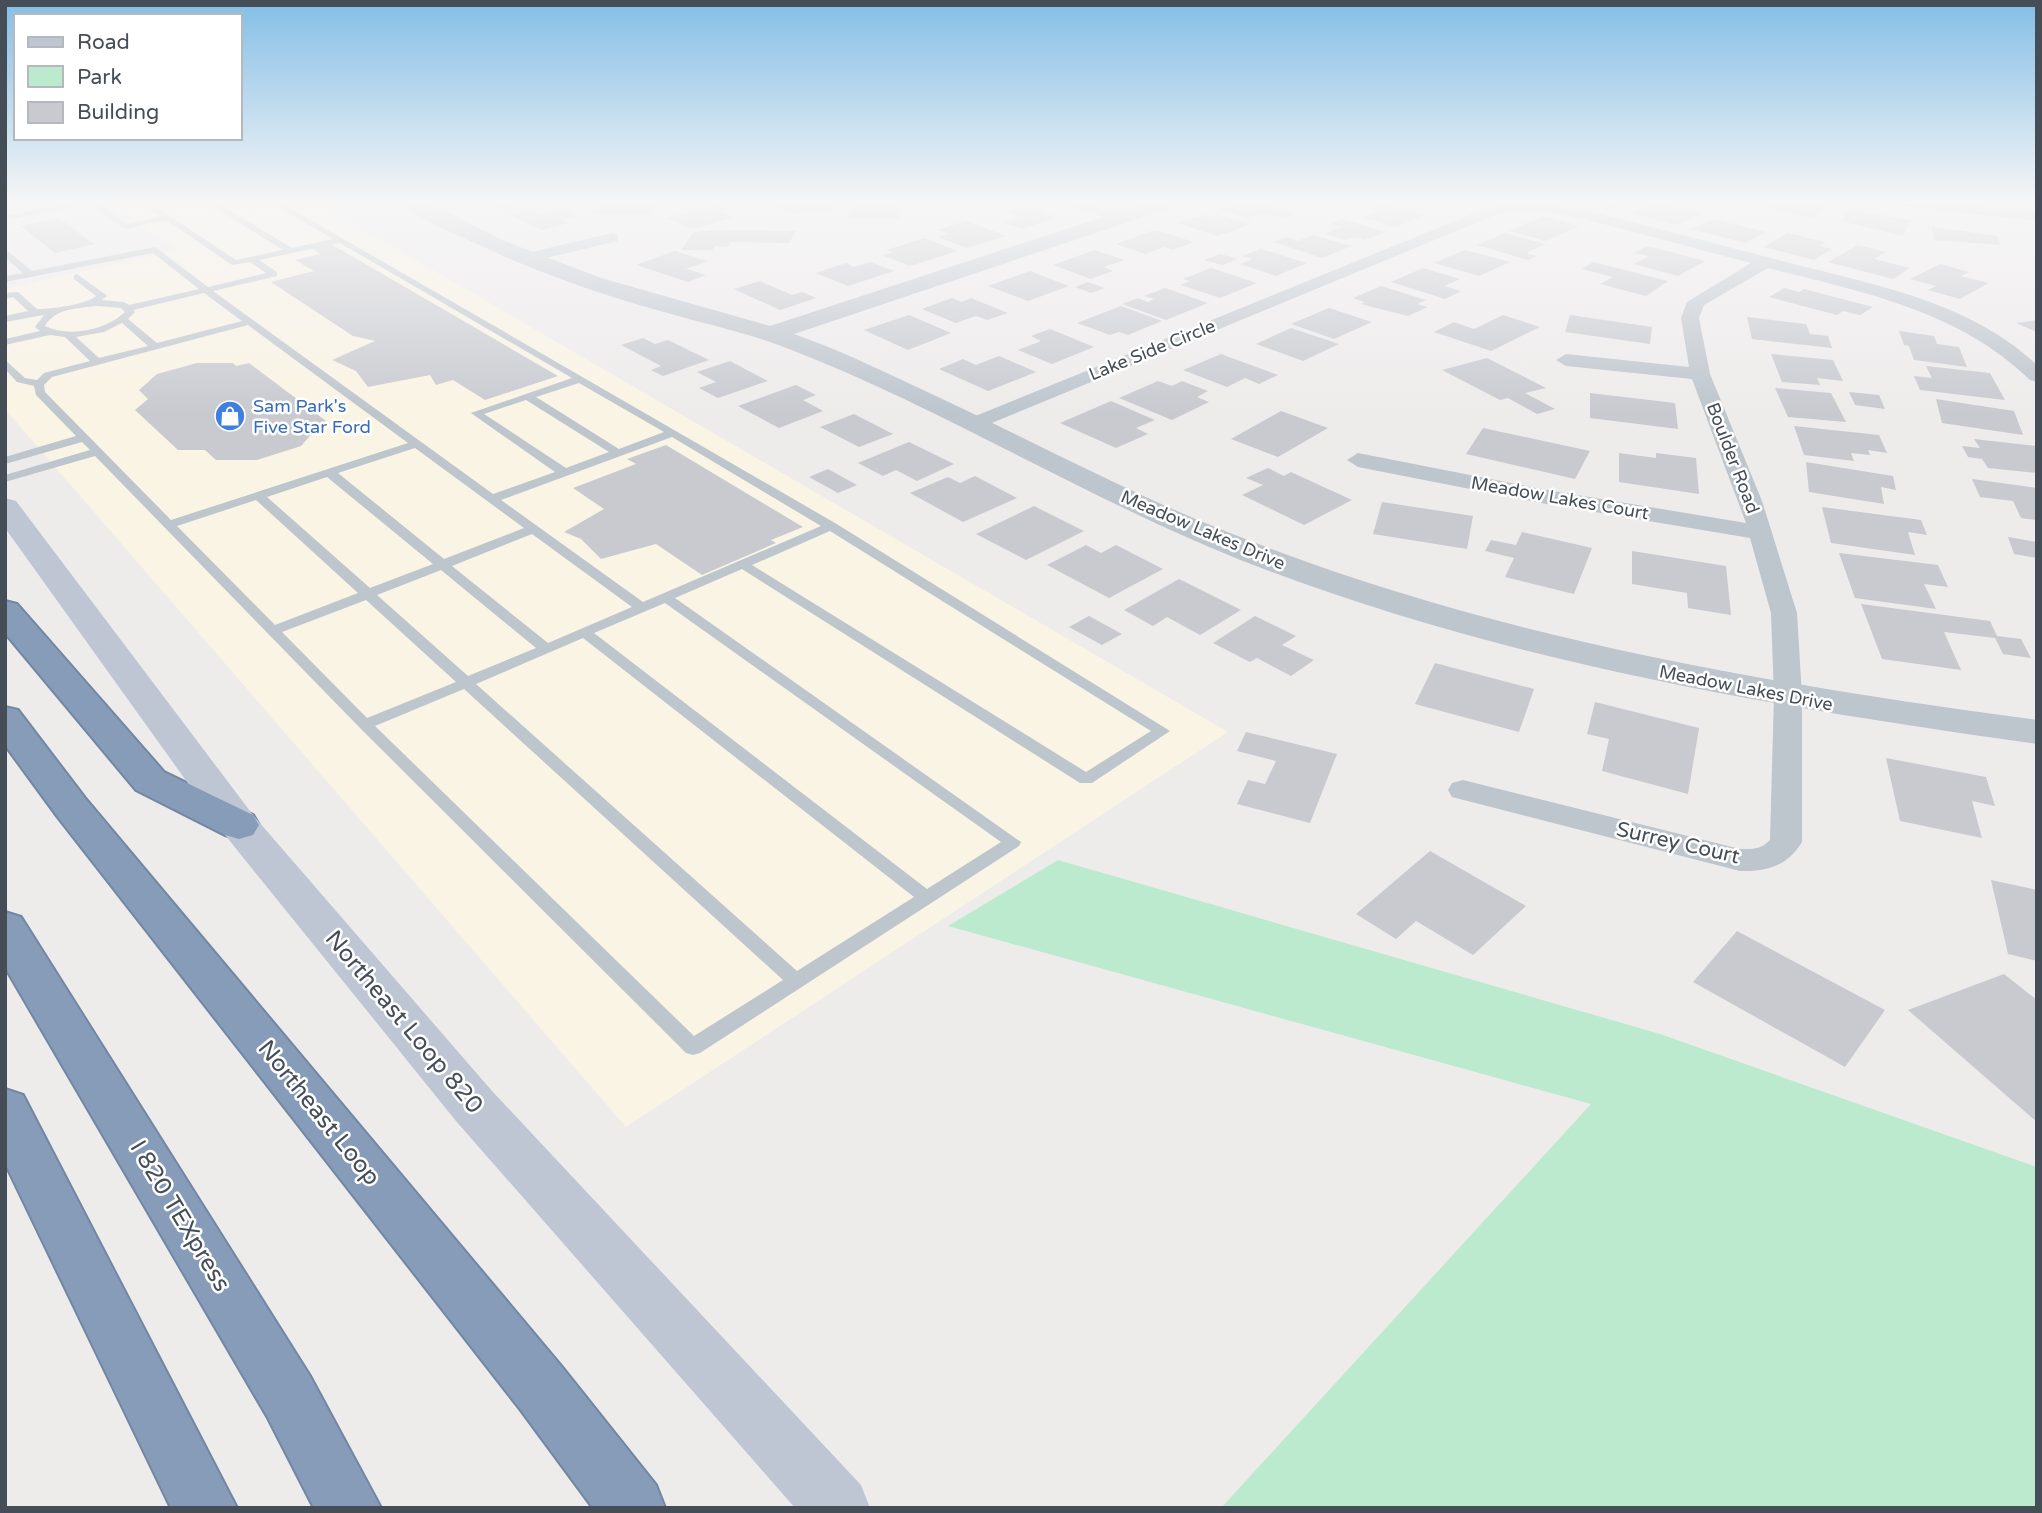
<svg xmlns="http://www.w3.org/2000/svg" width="2042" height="1513" font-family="'Varela Round',sans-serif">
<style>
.commercial{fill:#faf4e4}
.green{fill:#bbeacf}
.building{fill:#c8cad0}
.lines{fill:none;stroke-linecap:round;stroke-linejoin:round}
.motorway-casing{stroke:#7187a3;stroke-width:4}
.service{fill:#bdc5cd;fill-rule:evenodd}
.minor{fill:#bdc5cd;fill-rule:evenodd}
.tertiary{fill:#bdc5cd;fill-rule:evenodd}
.secondary{fill:#bdc6d2;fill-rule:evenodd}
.motorway{fill:#869cb8;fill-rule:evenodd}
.labels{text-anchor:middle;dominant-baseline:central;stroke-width:5;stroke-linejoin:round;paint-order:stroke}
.far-street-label{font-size:18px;fill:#454e57;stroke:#fff}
.far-shop-label{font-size:18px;fill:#366cbe;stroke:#fff;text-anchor:start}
.street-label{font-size:21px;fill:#454e57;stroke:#fff}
.near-street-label{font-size:24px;fill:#454e57;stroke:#fff}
</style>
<rect width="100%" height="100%" fill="#eeebeb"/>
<polygon class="commercial" points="115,201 314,201 1228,732 626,1127 5,409 5,289 177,250 109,203"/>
<polygon class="green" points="1058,860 1660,1034 2037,1167 2037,1508 1221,1508 1591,1104 948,926"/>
<g class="building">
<polygon points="483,201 520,201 528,205 503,211"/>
<polygon points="601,201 659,201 650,214 591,214"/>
<polygon points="777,201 825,201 840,206 816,214 805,210 794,214 766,205"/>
<polygon points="1241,201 1255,201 1296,213 1282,218 1263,213 1248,218 1218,209"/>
<polygon points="1417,201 1456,201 1448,208"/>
<polygon points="1584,201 1630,201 1612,209"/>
<polygon points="1754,201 1806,201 1832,207 1811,218 1749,204"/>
<polygon points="1655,202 1702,213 1677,225 1630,213"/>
<polygon points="1381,203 1425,215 1396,227 1362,217 1378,211 1368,208"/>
<polygon points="718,204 730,209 719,211 734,217 693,229 667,218"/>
<polygon points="852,204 903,205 899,219 847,219"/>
<polygon points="1023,206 1057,217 1023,229 1003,222 1020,216 1005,211"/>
<polygon points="563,209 579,216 563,220 569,223 542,230 510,215 531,210 540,214"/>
<polygon points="1849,210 1912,220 1903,236 1841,221"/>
<polygon points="1203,215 1211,217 1218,215 1251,224 1218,236 1177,223"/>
<polygon points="1543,216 1579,226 1546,241 1509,231"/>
<polygon points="59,218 94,244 55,253 21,226"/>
<polygon points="1342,219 1386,232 1365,240 1355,237 1346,240 1324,234 1340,227 1330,224"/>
<polygon points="1713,219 1766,232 1745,243 1692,229"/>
<polygon points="966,221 1007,236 967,248 937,237 948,234 938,230"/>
<polygon points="1932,227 1998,236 2000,245 1934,240"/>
<polygon points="715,230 796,231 789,243 730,242 727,247 715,246 712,250 681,250 694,232"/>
<polygon points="1155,230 1194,242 1173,250 1164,247 1145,254 1116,244"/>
<polygon points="1505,233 1545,244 1526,253 1537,256 1528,260 1477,245"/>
<polygon points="1788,233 1825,242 1819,246 1832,249 1814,260 1763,247"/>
<polygon points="1313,235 1352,246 1322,258 1273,242 1287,237 1298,241"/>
<polygon points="924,238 958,251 910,266 882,255 893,252 887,250"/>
<polygon points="331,244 558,376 485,400 453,380 436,385 430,375 368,387 356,371 332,360 375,341 353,336 271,282 314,271 295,260 321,254 313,249"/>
<polygon points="1858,245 1886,252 1874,259 1910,268 1893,279 1828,262"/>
<polygon points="1647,246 1705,261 1678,276 1634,264 1649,256 1634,253"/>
<polygon points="1261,249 1307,263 1276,276 1240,264 1252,259 1242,256"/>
<polygon points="1095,250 1124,260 1104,267 1113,271 1091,279 1053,265"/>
<polygon points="1465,250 1510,262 1479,276 1434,263"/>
<polygon points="675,251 707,261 686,269 706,275 688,282 636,265"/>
<polygon points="1220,254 1238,259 1222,265 1204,260"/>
<polygon points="870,262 894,271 848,286 816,273 846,263 854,267"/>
<polygon points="1593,262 1668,281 1646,296 1600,284 1613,277 1582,269"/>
<polygon points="1940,264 1969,272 1961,276 1989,283 1960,299 1928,290 1936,286 1910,279"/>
<polygon points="1211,268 1257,283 1220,298 1181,285 1190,281 1183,279"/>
<polygon points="1423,268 1460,279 1444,286 1461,291 1445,299 1391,282"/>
<polygon points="1030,271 1069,286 1028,301 988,286"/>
<polygon points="760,281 792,295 802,292 816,298 780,310 734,289"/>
<polygon points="1088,282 1105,288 1091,293 1075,287"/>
<polygon points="1381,286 1426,300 1417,304 1428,307 1408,316 1361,304 1365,302 1353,298"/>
<polygon points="1165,288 1208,303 1166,320 1122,304 1138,298 1148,302 1154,299 1144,296"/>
<polygon points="1784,288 1799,292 1804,289 1873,307 1860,315 1843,311 1837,315 1769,297"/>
<polygon points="952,298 961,302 971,298 1008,313 987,320 976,316 956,323 922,309"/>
<polygon points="1121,306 1162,321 1128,335 1119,332 1110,335 1077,323"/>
<polygon points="1329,308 1372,322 1334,339 1291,324"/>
<polygon points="909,315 951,333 908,350 864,330"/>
<polygon points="1503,315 1540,327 1491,351 1434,332 1454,322 1474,329"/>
<polygon points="1570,315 1652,327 1650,344 1565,332"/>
<polygon points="1747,317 1806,324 1810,334 1828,336 1832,348 1752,339"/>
<polygon points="2037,320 2037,332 2016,323"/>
<polygon points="1291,328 1339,344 1303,361 1256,344"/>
<polygon points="1050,329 1094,347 1052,364 1018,350 1041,341 1031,336"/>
<polygon points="1899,331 1934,336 1937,344 1959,347 1967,367 1914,360 1909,346 1904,345"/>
<polygon points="643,338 655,344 668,340 709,360 663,376 651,370 661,366 621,345"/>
<polygon points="1221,354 1278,375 1259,384 1245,378 1227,387 1183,370"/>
<polygon points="1771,354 1833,360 1843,381 1817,378 1820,385 1782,382"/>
<polygon points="999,356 1036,372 988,391 939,369 963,359 976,365"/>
<polygon points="1487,358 1546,388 1525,393 1555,409 1537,414 1508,398 1500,400 1442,370"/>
<polygon points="730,361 768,381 718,398 699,388 716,382 697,372"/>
<polygon points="197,363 233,363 236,366 249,363 326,421 312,426 316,429 301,446 257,460 216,460 205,450 178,450 135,410 148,399 139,390 157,374"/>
<polygon points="1926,366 1990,373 2005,400 1920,390 1914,376 1932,378"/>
<polygon points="1158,381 1172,386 1182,381 1208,391 1197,397 1209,402 1172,420 1119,398"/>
<polygon points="796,385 816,395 803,400 823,411 779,428 738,406"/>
<polygon points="1775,388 1831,393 1846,422 1788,417"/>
<polygon points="1849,392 1879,395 1885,409 1855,405"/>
<polygon points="1590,393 1675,403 1678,429 1590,418"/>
<polygon points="1936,399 2014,411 2023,435 1942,423"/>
<polygon points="1111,401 1155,420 1136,428 1148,434 1116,448 1060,423"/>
<polygon points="1281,411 1328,428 1278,457 1231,439"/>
<polygon points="854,414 893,434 859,447 820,427"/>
<polygon points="1794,426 1879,435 1887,453 1868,450 1870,455 1851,453 1854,461 1804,455"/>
<polygon points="1483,428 1590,451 1575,479 1466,454"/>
<polygon points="1974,439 2037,446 2037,473 1988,468 1982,459 1968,457 1962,446 1980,448"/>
<polygon points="909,442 954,464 917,481 896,470 883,476 858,463"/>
<polygon points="666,445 803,527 771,540 776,543 702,575 656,544 601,559 581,539 564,532 604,509 573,488 636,464 627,459"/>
<polygon points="1619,453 1656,458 1656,453 1696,458 1699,494 1619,482"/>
<polygon points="1806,462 1893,476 1896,490 1881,487 1884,504 1809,492"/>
<polygon points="1268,468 1284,476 1291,472 1352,500 1304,525 1242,495 1263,485 1246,478"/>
<polygon points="828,469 857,485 838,493 809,477"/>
<polygon points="975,476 1017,498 963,522 910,493 948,477 960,483"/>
<polygon points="1972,479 2037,488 2037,520 2021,518 2013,501 1980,497"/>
<polygon points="1382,502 1473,516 1467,549 1373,534"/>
<polygon points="1034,506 1084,531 1026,560 976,534"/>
<polygon points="1822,507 1921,520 1927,535 1908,532 1915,555 1831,543"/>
<polygon points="1522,532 1592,548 1574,594 1505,577 1514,558 1485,551 1491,540 1516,545"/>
<polygon points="2008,537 2037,542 2037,558 2014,554"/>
<polygon points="1086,545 1101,553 1116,545 1163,569 1109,598 1047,565"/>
<polygon points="1632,551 1726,566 1731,615 1688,608 1687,593 1632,584"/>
<polygon points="1839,553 1938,565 1948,587 1924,584 1936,609 1855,598"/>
<polygon points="1179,579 1241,610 1200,635 1167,617 1153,626 1124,610"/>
<polygon points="1861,604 1990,621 1997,636 2021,639 2031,658 2003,654 1995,638 1944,632 1961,670 1882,659"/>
<polygon points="1089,616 1122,634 1102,645 1069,627"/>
<polygon points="1255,616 1296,636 1282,645 1314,660 1291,676 1257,658 1250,662 1213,643"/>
<polygon points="1435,663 1534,689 1519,732 1415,704"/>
<polygon points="1595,702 1699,728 1688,794 1602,771 1609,739 1587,734"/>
<polygon points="1246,732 1337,754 1310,823 1237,804 1248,780 1265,784 1276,761 1237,751"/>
<polygon points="1886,758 1986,777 1995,806 1972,801 1982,838 1900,821"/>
<polygon points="1430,851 1526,906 1473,955 1416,921 1396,939 1356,914"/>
<polygon points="1991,880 2037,890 2037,961 2008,954"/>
<polygon points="1737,931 1885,1010 1845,1067 1693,982"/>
<polygon points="2004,974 2037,1000 2037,1122 1908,1010"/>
</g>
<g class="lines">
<g class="motorway-casing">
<g id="motorway">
<polygon points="5,601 17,604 164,772 253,815 259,825 253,835 239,839 225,835 136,790 5,633"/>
<polygon points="5,707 18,710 85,798 562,1367 656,1485 665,1508 593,1508 520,1409 57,816 5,745"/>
<polygon points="5,912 21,917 310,1376 381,1508 314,1508 268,1418 5,967"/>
<polygon points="5,1089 23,1095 237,1508 171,1508 5,1163"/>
</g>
</g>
<path class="service" d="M76,201H95L126,224L161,217L140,202L152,201L150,203L236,260L283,250L204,201H214L292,248L333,239L268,201H278L835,523L1170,731L1092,783H1080L742,569L675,598L1021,842L1019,846L700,1053L693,1055L686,1053L360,728L95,456L5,482V475L90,450L82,442L5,464V457L76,436L36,395L34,386L17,382L5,369V360L25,378L37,380L44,373L90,361L65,337L50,335L5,345V339L40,331L35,327L44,315L5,322V316L28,311L13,297L5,299V293L18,292L37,309C52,309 85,305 96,296L74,279V275L77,274L105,294L107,296L102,300L124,302L129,305L199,289L153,253L5,282V276L23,273L5,257V249L32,271L155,247L208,287L266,273L250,262L232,265L166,220L125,229L88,204L5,220V216ZM340,243L572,378L471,413L555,472L493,494L213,291L277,276V272L259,260ZM204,293L242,321L157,343L128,319L135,312L133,310ZM97,306L121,308L125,312C106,330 69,338 45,326C55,308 79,308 97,306ZM122,323L148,346L99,358L76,337L104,332ZM248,325L408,443L171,520L45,392L44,385L52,377ZM579,383L664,432L619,449L536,397ZM526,400L609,452L566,468L484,414ZM672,437L821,526L643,602L501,500ZM415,448L524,528L444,559L338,473ZM327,477L433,564L370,588L267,497ZM256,500L358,593L275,625L177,526ZM830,531L1151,731L1086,772L752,565ZM532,534L632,607L548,643L452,566ZM441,570L536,648L468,676L377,595ZM366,600L456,682L367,718L282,632ZM665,603L1001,842L927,889L594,633ZM583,638L914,897L797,971L476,684ZM464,689L783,980L694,1036L375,726Z"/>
<g class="minor">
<polygon points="1057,201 1081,201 1130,218 1122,223"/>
<path d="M1527,201L1581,209C1648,226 1717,244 1782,261C1870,284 1968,300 2037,365V382L2030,380C1958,310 1861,292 1768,268L1704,305L1699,318L1710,374L1762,501L1797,613L1802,696V842C1787,866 1768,872 1740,871L1452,797L1448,790L1452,783L1463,780L1740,849C1753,849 1760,850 1770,840L1774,696L1771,613L1750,538L1541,503L1358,467L1347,460L1358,453L1541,489L1746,523L1692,379L1566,366L1556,360L1566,354L1689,367L1681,318L1687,302L1751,263L1580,218L1534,210L1500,213L982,427H968L965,423L968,419L1492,206Z"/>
<polygon points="1888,201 1940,201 2037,211 2037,221 1895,205"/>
<polygon points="612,233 618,235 618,241 525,263 517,258 519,255"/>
</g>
<path class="tertiary" d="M399,201H424L507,242L601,278L770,326L1152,201H1182L1179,205L794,334C838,349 880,370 921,389C1023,436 1121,490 1225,531C1485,636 1760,683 2037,720V744C1772,707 1506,662 1256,566C1095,504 949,411 789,349C749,333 705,324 664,312C599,294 536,272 475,243C451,232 419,220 399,201Z"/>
<g class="secondary">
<polygon points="5,201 20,201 5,208"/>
<polygon points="5,498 16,501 253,815 492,1091 861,1485 870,1508 795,1508 456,1121 225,835 5,528"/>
</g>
<use href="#motorway" class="motorway"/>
</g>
<linearGradient id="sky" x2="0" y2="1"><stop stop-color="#83bee6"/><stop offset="0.49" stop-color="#f7f6f6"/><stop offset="1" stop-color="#f7f6f6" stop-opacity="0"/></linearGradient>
<rect width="2042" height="413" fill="url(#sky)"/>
<defs>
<g id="shop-disc" transform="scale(1.575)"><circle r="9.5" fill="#3f7fe0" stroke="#fff"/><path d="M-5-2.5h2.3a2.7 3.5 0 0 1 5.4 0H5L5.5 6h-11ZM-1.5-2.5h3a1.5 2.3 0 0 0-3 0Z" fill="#fff"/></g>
</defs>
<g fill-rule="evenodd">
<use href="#shop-disc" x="230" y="416"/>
</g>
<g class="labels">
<g class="far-street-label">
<text transform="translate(1152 350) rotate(-22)">Lake Side Circle</text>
<text transform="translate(1733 458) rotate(69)">Boulder Road</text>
<text transform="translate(1560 498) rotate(10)">Meadow Lakes Court</text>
<text transform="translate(1203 530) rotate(23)">Meadow Lakes Drive</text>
<text transform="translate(1746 688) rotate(11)">Meadow Lakes Drive</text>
</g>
<g class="far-shop-label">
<text x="253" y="406">Sam Park's<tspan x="253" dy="21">Five Star Ford</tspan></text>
</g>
<g class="street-label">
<text transform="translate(1678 843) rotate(13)">Surrey Court</text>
</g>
<g class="near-street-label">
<text transform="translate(404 1022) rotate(50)">Northeast Loop 820</text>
<text transform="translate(319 1113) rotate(51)">Northeast Loop</text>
<text transform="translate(180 1216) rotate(59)">I 820 TEXpress</text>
</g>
</g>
<rect width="2042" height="1513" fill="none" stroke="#454e57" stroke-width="14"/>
<rect x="14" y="14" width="228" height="126" fill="#ffffff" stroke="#b5b8bc" stroke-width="2"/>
<rect x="28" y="37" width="35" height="10" fill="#bdc6d2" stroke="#b5b8bc" stroke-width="2"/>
<text x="77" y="49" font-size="21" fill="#454e57">Road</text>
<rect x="28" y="66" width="35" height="21" fill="#bbeacf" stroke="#b5b8bc" stroke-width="2"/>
<text x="77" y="84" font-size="21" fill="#454e57">Park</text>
<rect x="28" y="102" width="35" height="21" fill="#c8cad0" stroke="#b5b8bc" stroke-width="2"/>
<text x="77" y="119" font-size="21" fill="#454e57">Building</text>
</svg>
